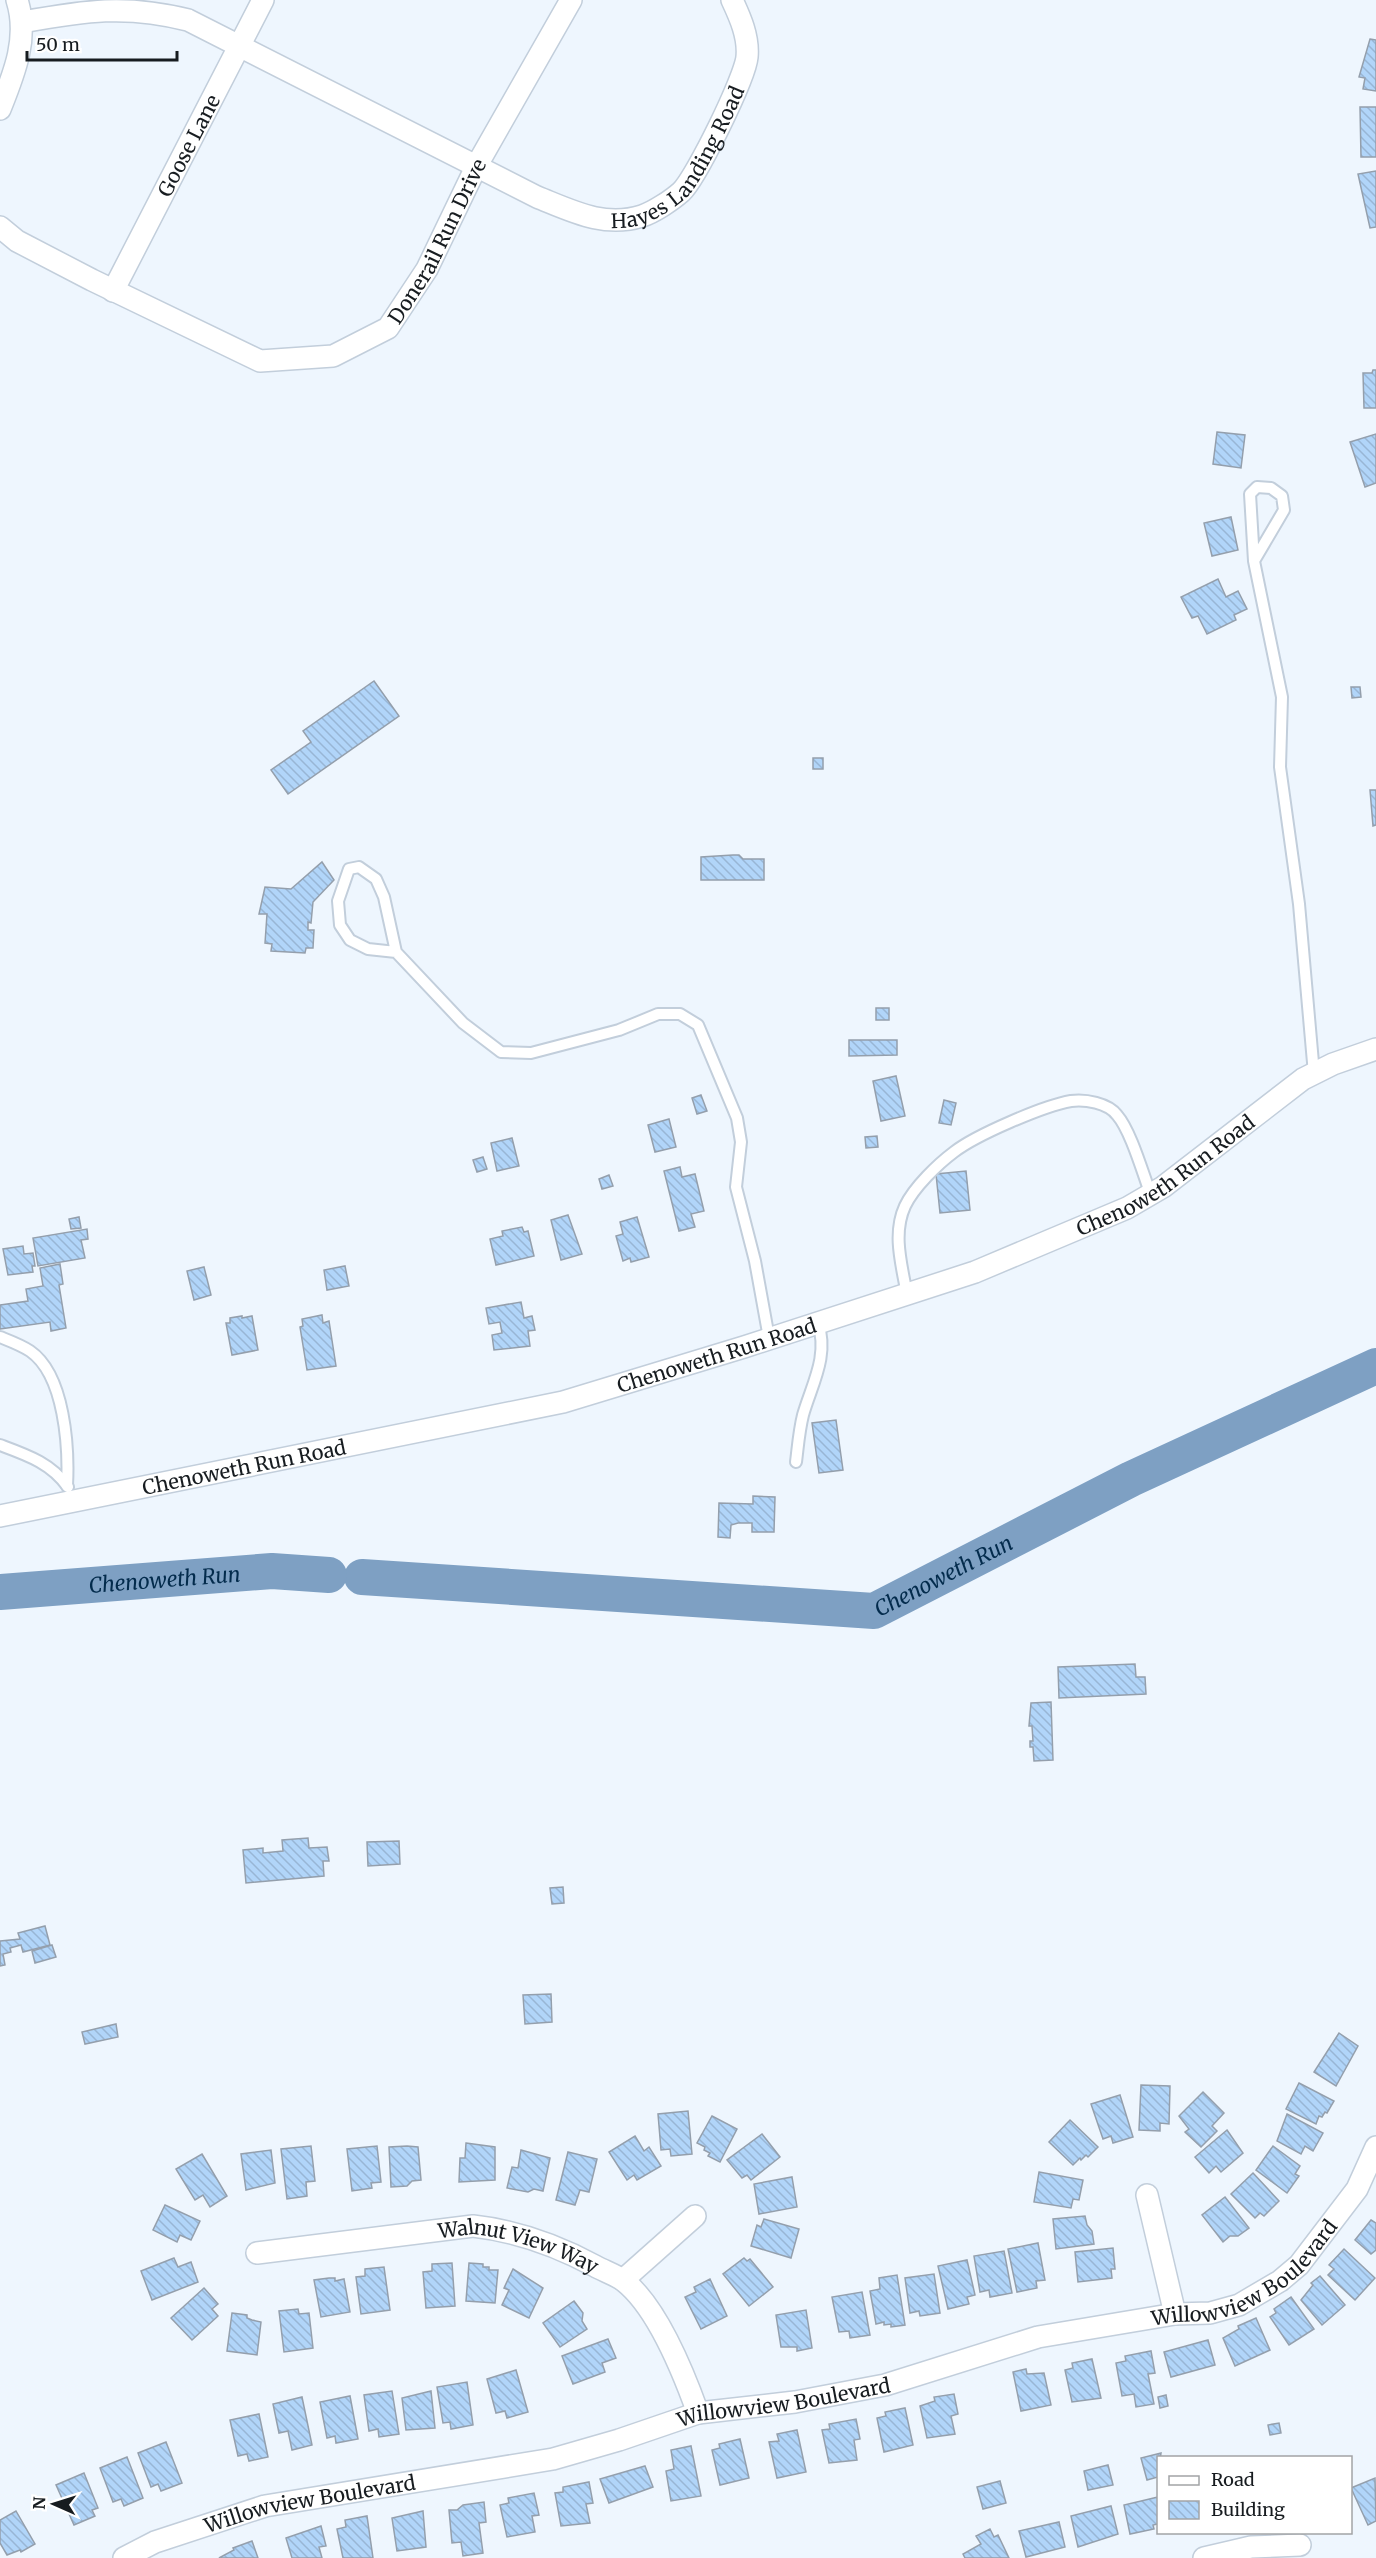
<svg xmlns="http://www.w3.org/2000/svg" width="1376" height="2558" font-family="Merriweather,serif">
<style>
.lines{fill:none;stroke-linecap:round;stroke-linejoin:round}
.river{stroke:#7ea0c3;stroke-width:36}
.building{fill:url(#building-back-hatch);stroke:#949fac;stroke-width:1.5}
.service-casing{stroke:#c2cedb;stroke-width:14}
.minor-casing{stroke:#c2cedb;stroke-width:24}
.service{stroke:#fff;stroke-width:10}
.minor{stroke:#fff;stroke-width:21}
.labels{text-anchor:middle;dominant-baseline:central;stroke-width:4.5;stroke-linejoin:round;paint-order:stroke}
.street-label{font-size:20px;fill:#171c20;stroke:#fff}
.water-label{font-size:21px;font-style:italic;fill:#032b4c;stroke:#fff}
</style>
<defs>
<pattern id="building-back-hatch" width="6" height="6" patternUnits="userSpaceOnUse" patternTransform="scale(1.5)"><rect width="6" height="6" fill="#b1d5f9"/><path d="M-1 5l2 2M0 0l6 6M5-1l2 2" fill="none" stroke="#98b6d5"/></pattern>
</defs>
<rect width="100%" height="100%" fill="#eef6fe"/>
<g class="lines">
<g class="river">
<path id="s1" d="M362,1577L874,1611L1131,1479L1376,1366"/>
<path id="s2" d="M0,1592L272,1571L329,1575"/>
</g>
</g>
<g class="building">
<polygon points="1370,39 1376,40 1376,91 1363,89 1365,78 1359,77"/>
<polygon points="1360,107 1376,107 1376,157 1361,157"/>
<polygon points="1376,171 1376,227 1370,228 1358,174"/>
<polygon points="1373,370 1376,370 1376,408 1364,408 1363,373 1372,373"/>
<polygon points="1217,432 1245,435 1241,468 1213,464"/>
<polygon points="1376,434 1376,483 1365,487 1350,442"/>
<polygon points="1231,517 1238,550 1212,556 1204,523"/>
<polygon points="1218,579 1226,597 1238,591 1247,609 1234,615 1236,620 1207,634 1198,616 1192,618 1181,597"/>
<polygon points="374,681 399,716 288,794 271,770 311,742 303,731"/>
<polygon points="1351,687 1360,687 1361,697 1352,698"/>
<rect x="813" y="758" width="10" height="11"/>
<polygon points="1370,790 1376,790 1376,825 1373,826"/>
<polygon points="733,855 739,855 743,859 764,859 764,880 701,880 701,857"/>
<polygon points="322,862 334,880 313,902 311,923 308,922 308,930 314,930 313,948 306,948 305,953 271,951 272,944 265,943 267,914 259,914 265,887 291,889"/>
<rect x="876" y="1008" width="13" height="12"/>
<polygon points="849,1040 897,1040 897,1055 849,1056"/>
<polygon points="896,1076 905,1116 881,1121 873,1081"/>
<polygon points="701,1095 707,1111 697,1114 692,1098"/>
<polygon points="944,1100 956,1103 951,1125 939,1123"/>
<polygon points="669,1119 676,1147 655,1152 648,1125"/>
<polygon points="877,1136 878,1147 866,1148 865,1137"/>
<polygon points="512,1138 519,1166 497,1171 491,1143"/>
<polygon points="483,1157 487,1169 477,1172 473,1160"/>
<polygon points="680,1167 682,1177 695,1174 704,1211 691,1214 695,1227 679,1231 664,1171"/>
<polygon points="966,1171 970,1210 940,1213 936,1174"/>
<polygon points="609,1175 613,1186 602,1189 599,1179"/>
<polygon points="568,1215 582,1254 561,1260 551,1220"/>
<polygon points="79,1217 81,1228 71,1229 69,1219"/>
<polygon points="637,1217 649,1257 631,1262 630,1258 623,1261 616,1236 623,1234 620,1222"/>
<polygon points="522,1227 524,1232 528,1231 534,1256 496,1265 490,1239 503,1236 502,1231"/>
<polygon points="87,1229 88,1239 81,1240 85,1258 38,1266 33,1238"/>
<polygon points="23,1246 24,1254 33,1253 35,1266 32,1266 33,1272 8,1275 3,1249"/>
<polygon points="60,1264 63,1284 59,1285 66,1328 51,1331 50,1322 0,1329 0,1305 28,1301 26,1289 43,1286 40,1268"/>
<polygon points="345,1266 349,1286 327,1290 324,1270"/>
<polygon points="204,1267 211,1295 194,1300 187,1271"/>
<polygon points="521,1302 524,1318 532,1316 535,1330 528,1331 530,1346 494,1350 492,1335 502,1333 500,1322 489,1324 486,1308"/>
<polygon points="322,1315 323,1323 329,1321 336,1366 307,1370 300,1327 303,1326 302,1319"/>
<polygon points="242,1316 242,1318 252,1316 258,1350 232,1355 226,1323 230,1323 230,1318"/>
<polygon points="836,1420 843,1470 819,1473 812,1423"/>
<polygon points="753,1496 775,1497 774,1532 752,1532 752,1523 738,1523 731,1525 730,1538 718,1537 719,1503 753,1504"/>
<polygon points="1135,1664 1136,1677 1145,1677 1146,1694 1059,1698 1058,1667"/>
<polygon points="1051,1702 1053,1760 1034,1761 1033,1747 1030,1747 1030,1741 1033,1741 1032,1726 1029,1726 1031,1703"/>
<polygon points="308,1838 309,1848 327,1847 329,1861 323,1861 324,1876 246,1883 243,1850 263,1848 263,1853 283,1851 282,1840"/>
<polygon points="399,1841 400,1864 368,1866 367,1842"/>
<polygon points="563,1887 564,1903 552,1904 550,1888"/>
<polygon points="45,1926 50,1945 23,1952 21,1945 10,1948 11,1952 3,1954 5,1965 0,1966 0,1941 20,1939 18,1933"/>
<polygon points="52,1945 56,1957 35,1963 32,1951"/>
<polygon points="551,1994 552,2022 525,2024 523,1995"/>
<polygon points="116,2024 118,2037 85,2044 82,2032"/>
<polygon points="1339,2033 1358,2046 1336,2086 1314,2072"/>
<polygon points="1299,2083 1334,2101 1327,2113 1325,2112 1322,2117 1319,2116 1316,2124 1286,2109"/>
<polygon points="1141,2085 1170,2086 1169,2124 1160,2123 1160,2131 1139,2130"/>
<polygon points="1203,2092 1224,2113 1212,2126 1217,2131 1201,2147 1185,2132 1189,2129 1179,2116"/>
<polygon points="1120,2095 1133,2137 1113,2143 1111,2136 1103,2139 1091,2104"/>
<polygon points="688,2111 692,2154 671,2156 670,2149 661,2150 658,2114"/>
<polygon points="1287,2114 1323,2133 1313,2151 1305,2146 1301,2154 1277,2141"/>
<polygon points="712,2116 737,2129 720,2162 708,2156 710,2153 704,2150 705,2147 697,2143"/>
<polygon points="1070,2120 1098,2147 1088,2157 1086,2155 1081,2160 1080,2158 1073,2165 1049,2142"/>
<polygon points="1227,2130 1243,2153 1221,2172 1216,2166 1209,2173 1195,2157"/>
<polygon points="762,2134 780,2157 751,2180 747,2175 742,2178 727,2160"/>
<polygon points="635,2136 644,2151 649,2147 661,2166 637,2180 634,2175 627,2180 609,2152"/>
<polygon points="466,2143 495,2147 495,2180 459,2182 460,2158 465,2158"/>
<polygon points="311,2146 315,2181 306,2182 307,2196 287,2199 281,2149"/>
<polygon points="377,2146 381,2182 371,2183 372,2188 352,2191 347,2149"/>
<polygon points="407,2146 418,2147 421,2180 412,2181 407,2186 391,2187 389,2147"/>
<polygon points="1273,2146 1300,2166 1295,2174 1299,2176 1287,2193 1256,2170"/>
<polygon points="271,2150 275,2183 246,2190 241,2154"/>
<polygon points="521,2150 550,2158 543,2191 534,2189 528,2192 507,2188 512,2167 518,2168"/>
<polygon points="568,2152 597,2159 589,2192 580,2190 575,2205 556,2200"/>
<polygon points="202,2154 227,2196 210,2207 203,2195 195,2200 176,2169"/>
<polygon points="1039,2172 1083,2180 1079,2200 1073,2199 1071,2208 1034,2202"/>
<polygon points="1253,2173 1279,2201 1264,2216 1260,2213 1255,2218 1231,2194"/>
<polygon points="792,2177 797,2207 759,2214 754,2184"/>
<polygon points="1225,2197 1249,2228 1238,2236 1230,2236 1223,2242 1202,2215"/>
<polygon points="165,2205 200,2221 191,2240 180,2235 177,2242 153,2230"/>
<polygon points="1085,2216 1087,2225 1092,2231 1094,2244 1056,2249 1053,2219"/>
<polygon points="764,2219 799,2229 791,2258 751,2246 757,2225 761,2227"/>
<polygon points="1371,2220 1376,2223 1376,2250 1371,2254 1355,2240"/>
<polygon points="1038,2243 1045,2280 1036,2281 1037,2288 1017,2292 1008,2249"/>
<polygon points="1113,2248 1115,2269 1111,2269 1112,2278 1078,2282 1075,2252"/>
<polygon points="1344,2249 1375,2278 1355,2300 1328,2275 1334,2269 1329,2265"/>
<polygon points="1004,2251 1012,2293 990,2297 989,2290 980,2292 974,2256"/>
<polygon points="174,2258 178,2267 191,2262 198,2282 152,2300 141,2271"/>
<polygon points="744,2258 747,2261 750,2259 773,2287 749,2306 723,2274"/>
<polygon points="967,2260 975,2295 967,2297 969,2304 948,2309 938,2266"/>
<polygon points="452,2263 455,2306 426,2308 423,2272 432,2271 432,2264"/>
<polygon points="469,2263 483,2264 483,2267 489,2267 489,2270 498,2270 495,2303 466,2301"/>
<polygon points="384,2267 390,2310 361,2314 356,2277 365,2276 365,2269"/>
<polygon points="513,2269 543,2288 529,2318 502,2305 509,2290 504,2288"/>
<polygon points="934,2274 940,2313 920,2316 919,2311 910,2313 905,2278"/>
<polygon points="897,2275 905,2325 891,2327 891,2324 884,2325 884,2322 876,2324 870,2291 880,2289 879,2278"/>
<polygon points="1320,2276 1345,2305 1322,2325 1301,2300 1313,2285 1311,2283"/>
<polygon points="329,2278 335,2278 335,2281 344,2279 350,2312 321,2317 314,2280"/>
<polygon points="710,2279 727,2316 701,2329 685,2297 696,2292 694,2287"/>
<polygon points="204,2288 218,2304 212,2309 218,2316 192,2340 171,2318"/>
<polygon points="862,2292 870,2335 850,2338 849,2331 839,2332 832,2297"/>
<polygon points="1291,2297 1314,2329 1289,2345 1270,2317 1276,2313 1274,2309"/>
<polygon points="574,2301 583,2313 582,2321 587,2329 560,2347 543,2323"/>
<polygon points="298,2309 299,2314 309,2313 313,2348 284,2352 279,2311"/>
<polygon points="806,2310 812,2348 797,2351 797,2347 781,2347 776,2315"/>
<polygon points="232,2313 247,2315 247,2318 252,2320 261,2322 257,2355 227,2351"/>
<polygon points="1256,2318 1270,2350 1235,2366 1223,2338 1239,2329 1238,2326"/>
<polygon points="608,2339 616,2358 602,2363 605,2372 573,2384 562,2356"/>
<polygon points="1208,2340 1215,2365 1171,2377 1164,2352"/>
<polygon points="1151,2351 1155,2373 1148,2374 1154,2404 1136,2407 1134,2394 1122,2396 1116,2363 1126,2361 1125,2356"/>
<polygon points="1092,2359 1101,2398 1072,2402 1065,2370 1073,2368 1072,2363"/>
<polygon points="1026,2369 1027,2374 1044,2373 1051,2405 1021,2411 1013,2372"/>
<polygon points="516,2370 528,2412 507,2418 505,2411 496,2413 487,2379"/>
<polygon points="467,2382 473,2425 451,2429 450,2422 443,2423 437,2387"/>
<polygon points="392,2391 399,2434 379,2437 378,2429 369,2431 364,2395"/>
<polygon points="431,2391 435,2428 406,2430 402,2398"/>
<polygon points="954,2394 958,2414 951,2416 955,2434 927,2438 920,2406 935,2401 934,2397"/>
<polygon points="1166,2395 1168,2406 1160,2408 1158,2397"/>
<polygon points="350,2396 358,2439 336,2443 335,2436 327,2438 320,2402"/>
<polygon points="302,2397 312,2445 292,2450 288,2431 279,2433 273,2404"/>
<polygon points="905,2408 913,2445 884,2452 877,2418 886,2416 885,2412"/>
<polygon points="259,2414 268,2457 249,2461 247,2454 238,2456 230,2420"/>
<polygon points="856,2419 860,2439 854,2440 857,2460 829,2463 822,2430 830,2429 829,2424"/>
<polygon points="1279,2423 1281,2433 1270,2435 1268,2425"/>
<polygon points="797,2430 806,2472 777,2478 769,2442 779,2441 777,2434"/>
<polygon points="740,2439 749,2478 720,2485 712,2450 720,2448 719,2444"/>
<polygon points="166,2442 182,2483 161,2491 158,2484 151,2487 138,2453"/>
<polygon points="691,2446 701,2496 671,2501 666,2471 674,2469 671,2450"/>
<polygon points="1161,2453 1158,2477 1147,2480 1141,2458"/>
<polygon points="127,2457 143,2498 124,2506 121,2499 113,2502 100,2468"/>
<polygon points="1108,2465 1113,2485 1088,2490 1084,2471"/>
<polygon points="645,2466 653,2487 609,2503 600,2479"/>
<polygon points="84,2473 98,2508 92,2510 95,2516 74,2525 56,2485"/>
<polygon points="1375,2478 1376,2521 1368,2525 1351,2488"/>
<polygon points="1000,2481 1006,2503 983,2509 977,2487"/>
<polygon points="589,2482 593,2503 586,2504 590,2523 561,2526 555,2493 563,2492 563,2487"/>
<polygon points="534,2493 539,2515 532,2516 535,2532 507,2537 500,2505 509,2503 508,2498"/>
<polygon points="1158,2497 1158,2524 1153,2525 1154,2529 1130,2534 1124,2505"/>
<polygon points="484,2502 486,2522 479,2523 483,2553 463,2556 461,2542 452,2543 449,2510 457,2510 463,2505"/>
<polygon points="1111,2506 1118,2534 1078,2547 1071,2516"/>
<polygon points="16,2511 35,2544 21,2552 20,2550 7,2555 0,2543 0,2520"/>
<polygon points="423,2511 426,2547 397,2551 392,2518"/>
<polygon points="367,2516 373,2558 343,2558 337,2529 346,2527 345,2520"/>
<polygon points="1059,2522 1065,2547 1026,2557 1019,2531"/>
<polygon points="321,2526 326,2546 319,2547 322,2558 292,2558 286,2538"/>
<polygon points="990,2529 994,2537 998,2535 1009,2558 965,2558 963,2554 981,2544 976,2536"/>
<polygon points="252,2541 258,2558 219,2558 234,2550 233,2548"/>
</g>
<g class="lines">
<g class="service-casing">
<g id="service">
<polyline points="1254,561 1284,510 1282,496 1271,488 1257,487 1250,494 1254,561 1282,697 1280,767 1299,904 1314,1074"/>
<polyline points="396,952 384,897 376,879 359,867 349,869 338,901 340,925 350,940 368,949 396,952 463,1023 501,1052 531,1053 619,1030 658,1014 680,1014 698,1025 737,1118 741,1142 736,1187 755,1261 769,1338"/>
<path d="M907,1295C902,1266 892,1234 905,1206C914,1187 938,1164 954,1152C976,1135 1043,1106 1071,1101C1085,1099 1108,1103 1117,1115C1131,1131 1143,1174 1151,1195"/>
<path d="M0,1337C10,1341 21,1345 30,1351C65,1375 69,1448 67,1486"/>
<path d="M0,1445C27,1455 51,1463 68,1487"/>
<path d="M796,1462C798,1446 799,1431 803,1415C812,1384 829,1356 818,1323"/>
</g>
</g>
<g class="minor-casing">
<g id="minor">
<path id="s3" d="M22,22C85,11 125,4 188,20L537,197C572,211 604,228 642,216C654,212 672,200 681,192C696,178 745,78 747,57C749,37 740,17 732,0"/>
<path d="M0,109C14,74 29,38 17,0"/>
<path id="s4" d="M0,227L17,241L92,280L260,361L333,356L388,328L427,269L477,165L571,0"/>
<path id="s5" d="M113,291L263,0"/>
<path id="s6" d="M0,1516L563,1402L744,1347L975,1272L1127,1208L1163,1187L1303,1079L1333,1064L1376,1049"/>
<polyline points="1147,2195 1175,2314"/>
<path id="s7" d="M257,2253L473,2226C518,2231 556,2245 595,2266C604,2271 616,2275 624,2281C657,2307 684,2374 698,2413"/>
<polyline points="623,2280 695,2216"/>
<path id="s8" d="M124,2558L155,2542L265,2506L553,2459L619,2440L698,2413L795,2402L885,2385L1038,2337L1175,2314L1210,2313L1239,2305L1280,2281L1299,2265L1357,2189L1376,2147"/>
<polyline points="1204,2558 1251,2547 1300,2545"/>
</g>
</g>
<use href="#service" class="service"/>
<use href="#minor" class="minor"/>
</g>
<g class="labels">
<g class="street-label">
<text stroke="none"><textPath href="#s5" startOffset="164">Goose Lane</textPath></text>
<text stroke="none"><textPath href="#s3" startOffset="735">Hayes Landing Road</textPath></text>
<text stroke="none"><textPath href="#s4" startOffset="528">Donerail Run Drive</textPath></text>
<text stroke="none"><textPath href="#s6" startOffset="1221">Chenoweth Run Road</textPath></text>
<text stroke="none"><textPath href="#s6" startOffset="735">Chenoweth Run Road</textPath></text>
<text stroke="none"><textPath href="#s6" startOffset="249">Chenoweth Run Road</textPath></text>
<text stroke="none"><textPath href="#s7" startOffset="266">Walnut View Way</textPath></text>
<text stroke="none"><textPath href="#s8" startOffset="1167">Willowview Boulevard</textPath></text>
<text stroke="none"><textPath href="#s8" startOffset="681">Willowview Boulevard</textPath></text>
<text stroke="none"><textPath href="#s8" startOffset="195">Willowview Boulevard</textPath></text>
</g>
<g class="water-label">
<text stroke="none"><textPath href="#s1" startOffset="591">Chenoweth Run</textPath></text>
<text stroke="none"><textPath href="#s2" startOffset="165">Chenoweth Run</textPath></text>
</g>
</g>
<rect x="1157" y="2456" width="195" height="78" fill="#ffffff" stroke="#a2a4a6" stroke-width="1.5"/>
<rect x="1169" y="2476" width="30" height="9" fill="#ffffff" stroke="#a2a4a6" stroke-width="1.5"/>
<text x="1211" y="2486" font-size="18" fill="#171c20">Road</text>
<rect x="1169" y="2501" width="30" height="18" fill="url(#building-back-hatch)" stroke="#a2a4a6" stroke-width="1.5"/>
<text x="1211" y="2516" font-size="18" fill="#171c20">Building</text>
<g transform="translate(54 2504) rotate(273)" stroke="#ffffff" stroke-width="4.5" paint-order="stroke">
<path d="M0-4.5L10 22L0 15L-10 22Z" fill="#171c20"/>
<text y="-9" font-size="16" font-weight="bold" text-anchor="middle" fill="#171c20">N</text>
</g>
<path d="M27 51v9h150v-9" fill="none" stroke="#171c20" stroke-width="3"/>
<text x="36" y="51" font-size="18" fill="#171c20" stroke="#ffffff" stroke-width="4.5" paint-order="stroke">50 m</text>
</svg>
